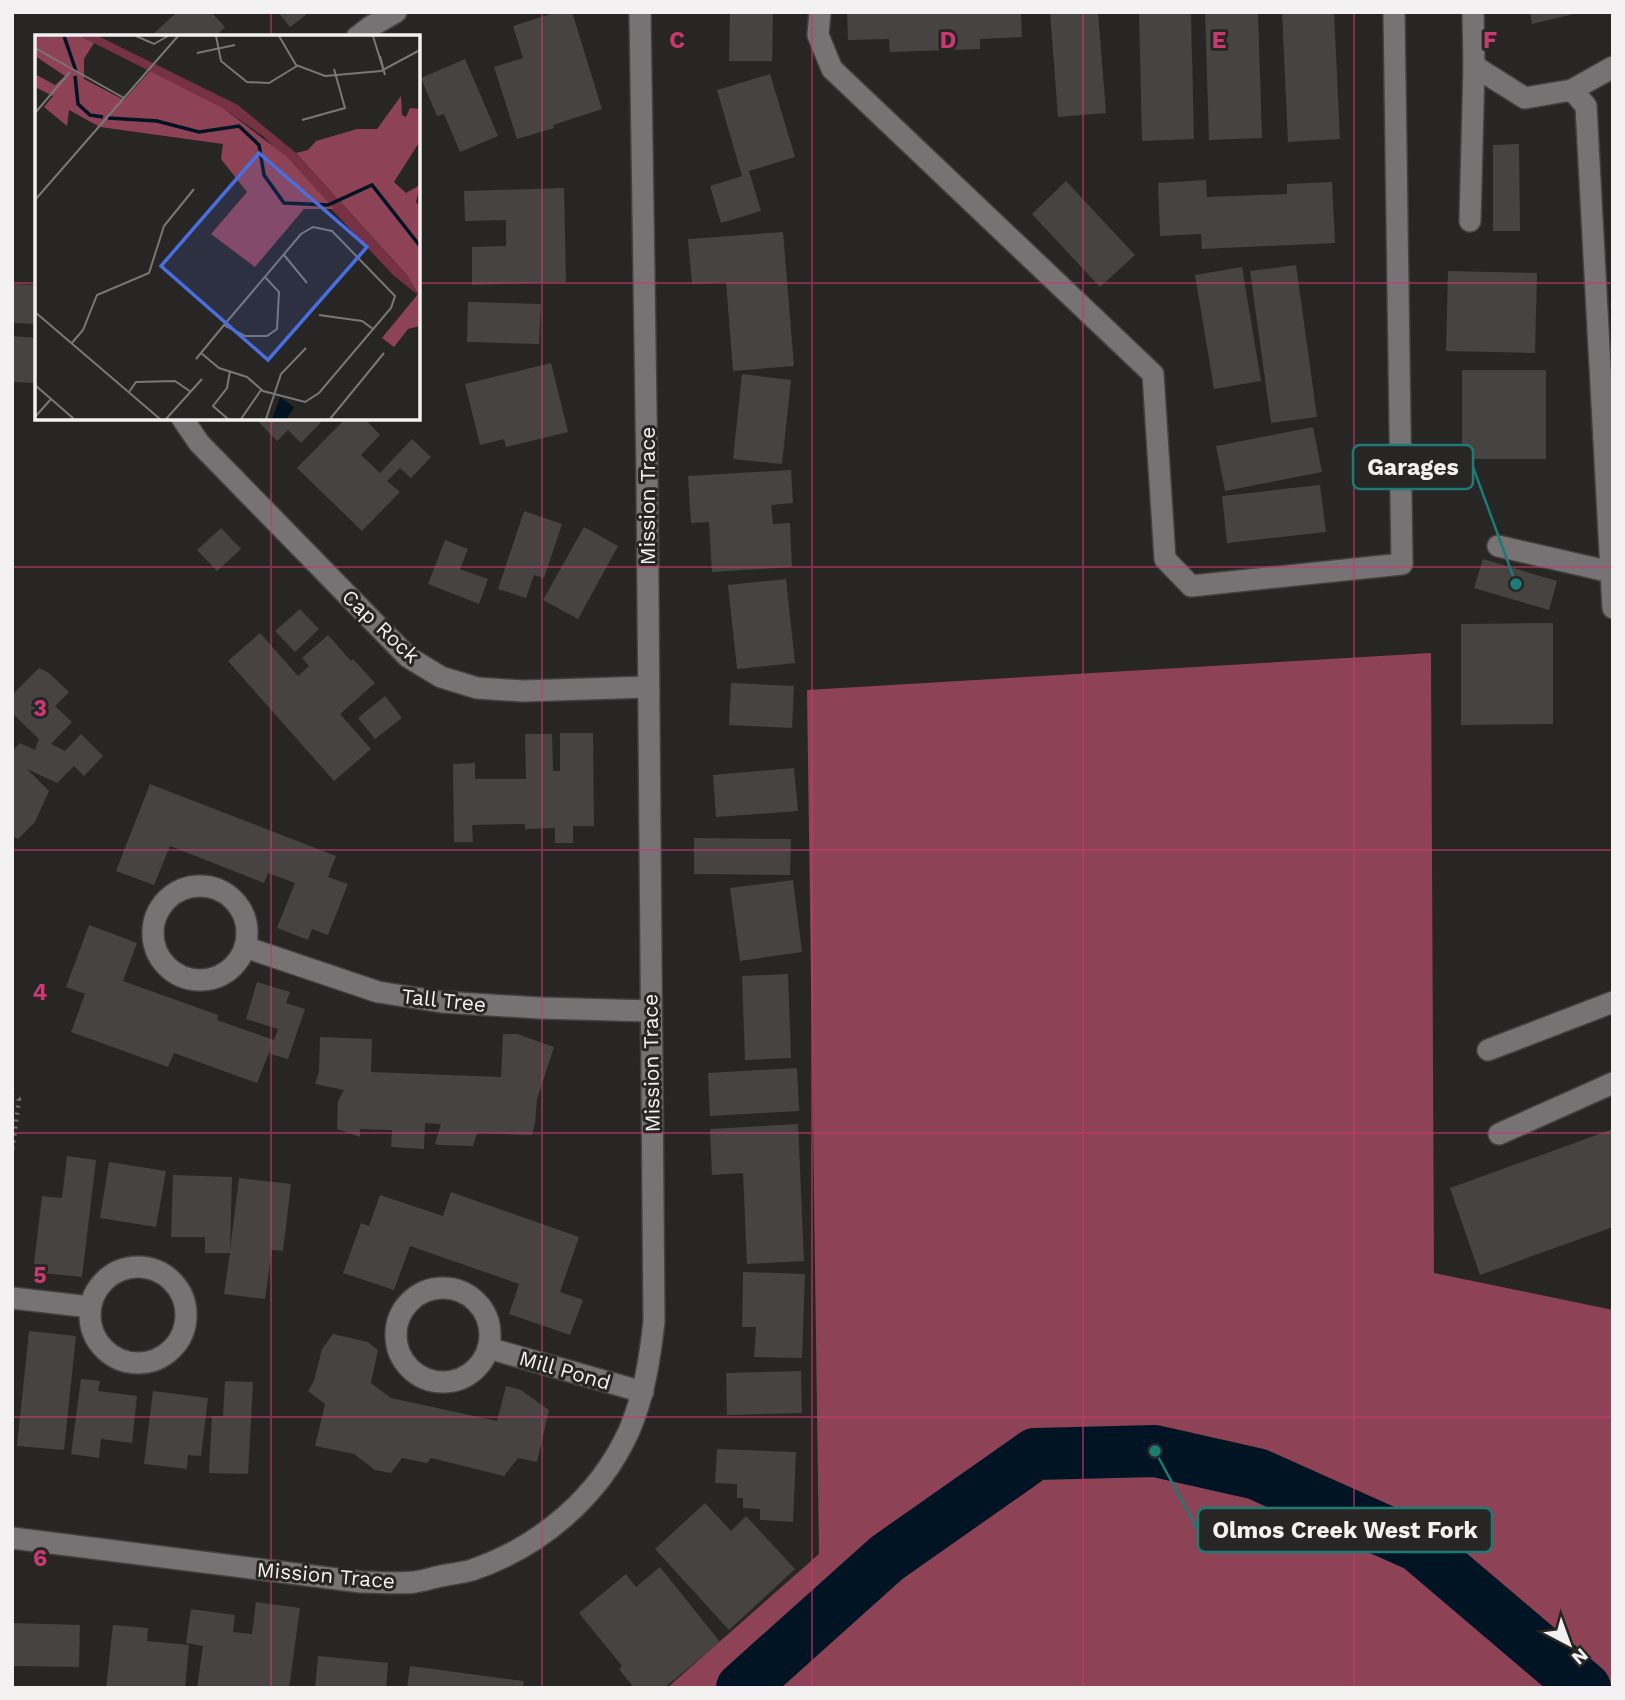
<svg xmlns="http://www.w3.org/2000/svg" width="1625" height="1700" font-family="'Work Sans',sans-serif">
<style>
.forest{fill:#8d4355}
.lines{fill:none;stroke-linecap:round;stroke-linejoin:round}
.river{stroke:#011423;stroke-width:52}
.building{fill:#474343}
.minor-casing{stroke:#434040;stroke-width:24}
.path{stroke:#6e6b6b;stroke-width:4.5;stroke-dasharray:2 5;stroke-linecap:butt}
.minor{stroke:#777273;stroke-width:21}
.grid{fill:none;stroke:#ca3972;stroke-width:2;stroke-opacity:0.55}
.labels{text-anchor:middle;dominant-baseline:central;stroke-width:6;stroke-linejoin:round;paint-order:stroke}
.street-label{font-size:21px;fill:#f4f1f2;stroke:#282525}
.inset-river{fill:none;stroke:#011423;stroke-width:3.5}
.inset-road{fill:none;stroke:#7a7777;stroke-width:2}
.view{fill:#486fdd;fill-opacity:0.15;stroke:#486fdd;stroke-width:3.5}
.inset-edge{fill:none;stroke:#f4f1f2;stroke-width:3.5}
.grid-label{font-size:23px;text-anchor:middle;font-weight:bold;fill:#ca3972;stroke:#282525;stroke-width:6;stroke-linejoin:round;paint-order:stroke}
.leader{fill:none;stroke:#1a7c75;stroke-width:2.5}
.callout-dot{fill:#1a7c75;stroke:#282525;stroke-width:2.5}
.callout{fill:#282525;stroke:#1a7c75;stroke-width:2.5}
.callout-label{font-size:23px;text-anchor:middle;font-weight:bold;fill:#f4f1f2}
</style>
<rect width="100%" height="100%" fill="#282525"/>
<polygon class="forest" points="1431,653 1434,1273 1613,1310 1613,1688 667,1688 819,1554 807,690"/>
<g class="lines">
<polyline class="river" points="742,1688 887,1558 1035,1454 1155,1451 1257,1474 1418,1546 1585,1688"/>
</g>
<g class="building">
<polygon points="177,12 211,12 225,27 215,37 150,37"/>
<polygon points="278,12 310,12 290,27"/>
<polygon points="557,12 572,12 602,109 553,125 554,128 517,139 494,67 523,58 513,26"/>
<polygon points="730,12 773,12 772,61 729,61"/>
<polygon points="847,12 1021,12 1022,37 980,39 980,49 890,52 889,39 848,40"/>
<polygon points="1050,12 1098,12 1106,113 1058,117"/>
<polygon points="1139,12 1191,12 1194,139 1142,141"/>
<polygon points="1205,12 1258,12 1262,138 1209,140"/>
<polygon points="1282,12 1334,12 1340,139 1288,142"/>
<polygon points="1530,12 1578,12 1578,13 1532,24"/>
<polygon points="465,59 498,136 460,152 444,114 437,116 421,78"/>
<polygon points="770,74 795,157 749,171 761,211 721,223 710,186 742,176 717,90"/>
<polygon points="1519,144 1520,231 1493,231 1493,145"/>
<polygon points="1206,180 1207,197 1287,194 1287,184 1332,182 1335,243 1202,249 1201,234 1160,236 1158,183"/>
<polygon points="1066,181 1135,255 1100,287 1032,214"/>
<polygon points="564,188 566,282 472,285 472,247 506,246 506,220 465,221 464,191"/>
<polygon points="783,232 794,366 733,371 726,282 692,284 688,239"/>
<polygon points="1296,265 1317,417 1271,423 1250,271"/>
<polygon points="1242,267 1261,381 1214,389 1195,275"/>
<polygon points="1448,271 1537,273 1535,353 1446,351"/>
<polygon points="12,284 37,285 37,324 12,323"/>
<polygon points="468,302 541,304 539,344 467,342"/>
<polygon points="12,336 37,338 37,383 12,382"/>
<polygon points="551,363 568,432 506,447 504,439 480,445 465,384"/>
<rect x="1462" y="370" width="84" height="89"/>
<polygon points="742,374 791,380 782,464 733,459"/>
<polygon points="255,418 325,418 301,443 288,430 277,441"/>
<polygon points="346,418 364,418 380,435 361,455 380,473 412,439 431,457 411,478 400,468 387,481 400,492 362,531 297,468"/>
<polygon points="1313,427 1322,472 1225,491 1216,446"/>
<polygon points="791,470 793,503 771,505 773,524 790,523 792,567 712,572 709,522 691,523 688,476"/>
<polygon points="1320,485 1326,532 1227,543 1222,496"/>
<polygon points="524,511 562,524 544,578 534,575 526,598 498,589"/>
<polygon points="584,527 618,546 578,619 543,600"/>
<polygon points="221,528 241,549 217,571 197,550"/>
<polygon points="445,540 468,549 460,569 488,579 479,604 428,584"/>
<polygon points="1483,559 1557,581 1549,610 1474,588"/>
<polygon points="786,579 795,663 737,669 728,585"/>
<polygon points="300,609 319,629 295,652 275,631"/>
<polygon points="1553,623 1553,724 1461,725 1461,624"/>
<polygon points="260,633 298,676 309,666 302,658 328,635 351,661 353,659 375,683 340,714 371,749 334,781 228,661"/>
<polygon points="39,668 49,673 69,692 55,706 72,722 51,744 65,751 81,734 103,756 84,776 74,766 57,783 27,769 49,791 35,822 18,839 12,836 12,751 20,743 35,750 39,739 12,713 12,695"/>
<polygon points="731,683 794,686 792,728 729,725"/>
<polygon points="385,696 402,718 375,739 358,718"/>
<polygon points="560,733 593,733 594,826 573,826 573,843 555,843 555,828 525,829 525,824 472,825 473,842 454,842 453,764 475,763 475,779 526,779 525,734 552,734 553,771 560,771"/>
<polygon points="794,768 798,811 716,817 713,775"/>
<polygon points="150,784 336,856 328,877 348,884 328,935 312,929 308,940 277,928 295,883 268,873 264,883 170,846 154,885 116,871"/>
<polygon points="694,838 791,839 790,875 694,874"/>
<polygon points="793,880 802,952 740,961 730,888"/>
<polygon points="89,925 137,943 123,981 218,1015 217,1020 274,1040 278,1029 246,1019 257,982 290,992 286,1003 305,1009 288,1059 270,1054 272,1045 257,1083 174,1053 168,1067 71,1032 85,994 66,987"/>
<polygon points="788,974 791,1058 745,1060 742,976"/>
<polygon points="503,1034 517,1034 554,1047 537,1099 535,1123 532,1135 477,1133 473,1146 438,1145 435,1144 441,1124 425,1123 424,1149 391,1147 392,1130 360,1129 360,1137 337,1129 338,1101 344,1090 315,1084 319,1071 320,1037 372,1039 371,1072 501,1077"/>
<polygon points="797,1068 799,1111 710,1116 708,1073"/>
<polygon points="798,1124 804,1261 747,1264 743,1173 712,1175 710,1129"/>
<polygon points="1613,1129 1613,1227 1480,1275 1450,1188"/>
<polygon points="67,1156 96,1160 82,1277 33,1272 42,1196 62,1198"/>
<polygon points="109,1162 166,1171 156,1227 100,1218"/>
<polygon points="173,1175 232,1177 230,1250 239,1178 291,1184 283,1251 272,1250 265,1299 224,1294 230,1253 205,1253 205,1237 171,1237"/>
<polygon points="451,1192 579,1237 560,1292 583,1300 570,1335 509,1314 519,1284 410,1246 394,1290 343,1273 361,1223 369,1226 380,1195 443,1216"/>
<polygon points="743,1272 805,1274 802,1358 754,1357 756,1327 742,1327"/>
<polygon points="29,1331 76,1336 64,1450 17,1446"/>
<polygon points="333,1334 368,1342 378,1350 371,1383 391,1398 497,1421 506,1386 521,1390 549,1410 537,1462 518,1458 504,1476 431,1458 427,1463 402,1458 391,1473 375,1470 354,1454 315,1446 325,1404 308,1391 314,1381 322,1349"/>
<polygon points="801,1371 802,1413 727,1415 726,1373"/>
<polygon points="81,1379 100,1381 98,1391 137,1396 132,1443 101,1439 99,1458 71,1454"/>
<polygon points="225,1381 253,1382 248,1474 209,1473 212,1416 223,1416"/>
<polygon points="153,1391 208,1398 201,1456 188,1455 187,1469 144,1464"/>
<polygon points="717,1449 796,1452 793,1522 760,1520 760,1509 743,1508 743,1498 737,1498 737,1484 715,1483"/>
<polygon points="705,1503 731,1531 746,1516 795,1569 729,1630 655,1549"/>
<polygon points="660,1567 720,1642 664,1688 634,1688 619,1669 622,1666 579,1613 626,1574 636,1587"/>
<polygon points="256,1602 300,1608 289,1688 197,1688 203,1646 186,1643 191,1609 235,1615 233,1632 252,1634"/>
<polygon points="12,1623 80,1625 79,1667 12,1666"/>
<polygon points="113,1625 148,1628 147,1641 189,1645 185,1688 106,1688"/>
<polygon points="318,1656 388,1663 386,1688 315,1688"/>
<polygon points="410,1666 524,1681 523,1688 407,1688"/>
</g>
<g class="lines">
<g class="minor-casing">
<g id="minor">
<polyline points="820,12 818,35 832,69 1153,374 1165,559 1191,586 1402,564 1394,12"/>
<polyline points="357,37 370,27 396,12"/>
<polyline points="1474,66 1525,98 1572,90 1613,67"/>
<polyline points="1572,90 1586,106 1613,608"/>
<polyline points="1470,221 1474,66 1473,12"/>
<polyline points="182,418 199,443 408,657 441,677 477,688 523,691 648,687"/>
<polyline points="1498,546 1611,572"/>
<circle cx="200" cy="933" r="47"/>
<polyline points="245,947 378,992 442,1002 540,1008 651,1011"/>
<polyline points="1488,1050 1613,1002"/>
<polyline points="1499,1134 1613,1083"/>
<circle cx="138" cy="1315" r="48"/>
<circle cx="443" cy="1335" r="47"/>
<polyline points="12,1298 90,1307"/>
<polyline points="488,1348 643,1392"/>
<path d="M12,1538L361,1582C378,1582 397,1584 415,1582C423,1581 432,1578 441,1576C451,1574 462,1573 472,1570C540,1547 599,1497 629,1431C644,1396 650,1359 654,1321L647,475L640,12"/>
</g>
</g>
<polyline class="path" points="12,1097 19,1099 12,1153"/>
<use href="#minor" class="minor"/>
</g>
<path class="grid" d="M271,12V37M542,12V1688M812,12V1688M1083,12V1688M1354,12V1688M12,283H37M418,283H1613M271,418V1688M12,567H1613M12,850H1613M12,1133H1613M12,1417H1613"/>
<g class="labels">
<g class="street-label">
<text transform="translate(647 496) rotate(-90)">Mission Trace</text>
<text transform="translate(381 626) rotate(43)">Cap Rock</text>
<text transform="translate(444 1000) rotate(6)">Tall Tree</text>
<text transform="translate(651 1063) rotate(-91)">Mission Trace</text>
<text transform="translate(565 1370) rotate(16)">Mill Pond</text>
<text transform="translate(326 1575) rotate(5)">Mission Trace</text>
</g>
</g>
<g transform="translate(35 35)">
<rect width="385" height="385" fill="#282525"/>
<path d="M45,1H63L203,70L261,118L372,240L383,260L358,240L229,102L188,73Z" fill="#763142"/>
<path d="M0,1H45L59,8L49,24V44L89,65L115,36L188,73L252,122L299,174H269L220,232L176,199L212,157L186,124L188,109L65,92L34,75L32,91L9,72L18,61L0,52V39L20,50L30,41L0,21ZM366,61L367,80L371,82L375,73L385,74V106L359,147L371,158L385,150L381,167L385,171V291L373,294L359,312L347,303L383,259L372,240L261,118L273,115L281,106L322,94H342Z" fill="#8d4355"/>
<path d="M245,362L259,372L252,384H237Z" fill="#011423"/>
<path class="inset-river" d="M29,1L41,36M40,41L43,69L55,80L68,82M73,83L122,86L164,97L204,91L224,110L229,140L249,168L293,170L337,150L385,211"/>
<path class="inset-road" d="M101,1L119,9L133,1M181,1L186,26L212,47L234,48L262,31M244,1L261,30L290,41L346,36L385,15M338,1L350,40L345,21M0,13L89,63M162,18L200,10M0,78L35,37M267,85L310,73L299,34M0,165L143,1M249,220L272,248M0,277L125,384M284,280L327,286L338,294M189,290L210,301H232L242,294L244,257L230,242M36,309L48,295L62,260L114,238L129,191L159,154M161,324L189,290L218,256L266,199L278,192L297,196L360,261L356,273L284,358L270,367L228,356L212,342L184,333L166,318M0,350L39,384M94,357L101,347L140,346L156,357M0,382L16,364M131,384L167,344M193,384L178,371L192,353L195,336M206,384L226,355M231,384L246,339L271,313M295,384L349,318"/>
<path class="view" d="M224,118L332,212L233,325L126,231Z"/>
<rect width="385" height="385" class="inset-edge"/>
</g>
<g class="grid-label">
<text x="677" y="48">C</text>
<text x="948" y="48">D</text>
<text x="1219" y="48">E</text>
<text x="1490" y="48">F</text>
<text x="40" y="716">3</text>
<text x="40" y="1000">4</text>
<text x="40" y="1283">5</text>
<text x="40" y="1566">6</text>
</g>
<path class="leader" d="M1516 584L1473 467M1155 1451L1198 1530"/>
<g class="callout-dot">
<circle cx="1516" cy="584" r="7"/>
<circle cx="1155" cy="1451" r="7"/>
</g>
<g class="callout">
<rect x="1353" y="445" width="120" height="44" rx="7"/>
<rect x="1198" y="1508" width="294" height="44" rx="7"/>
</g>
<g class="callout-label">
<text x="1413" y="475">Garages</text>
<text x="1345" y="1538">Olmos Creek West Fork</text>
</g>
<rect width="1625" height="1700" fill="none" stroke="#f4f1f2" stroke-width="28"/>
<g transform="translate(1569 1644) rotate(139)" stroke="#282525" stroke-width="5" paint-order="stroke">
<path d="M0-5L12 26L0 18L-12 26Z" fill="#f4f1f2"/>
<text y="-10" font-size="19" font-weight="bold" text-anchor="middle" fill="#f4f1f2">N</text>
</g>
</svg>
